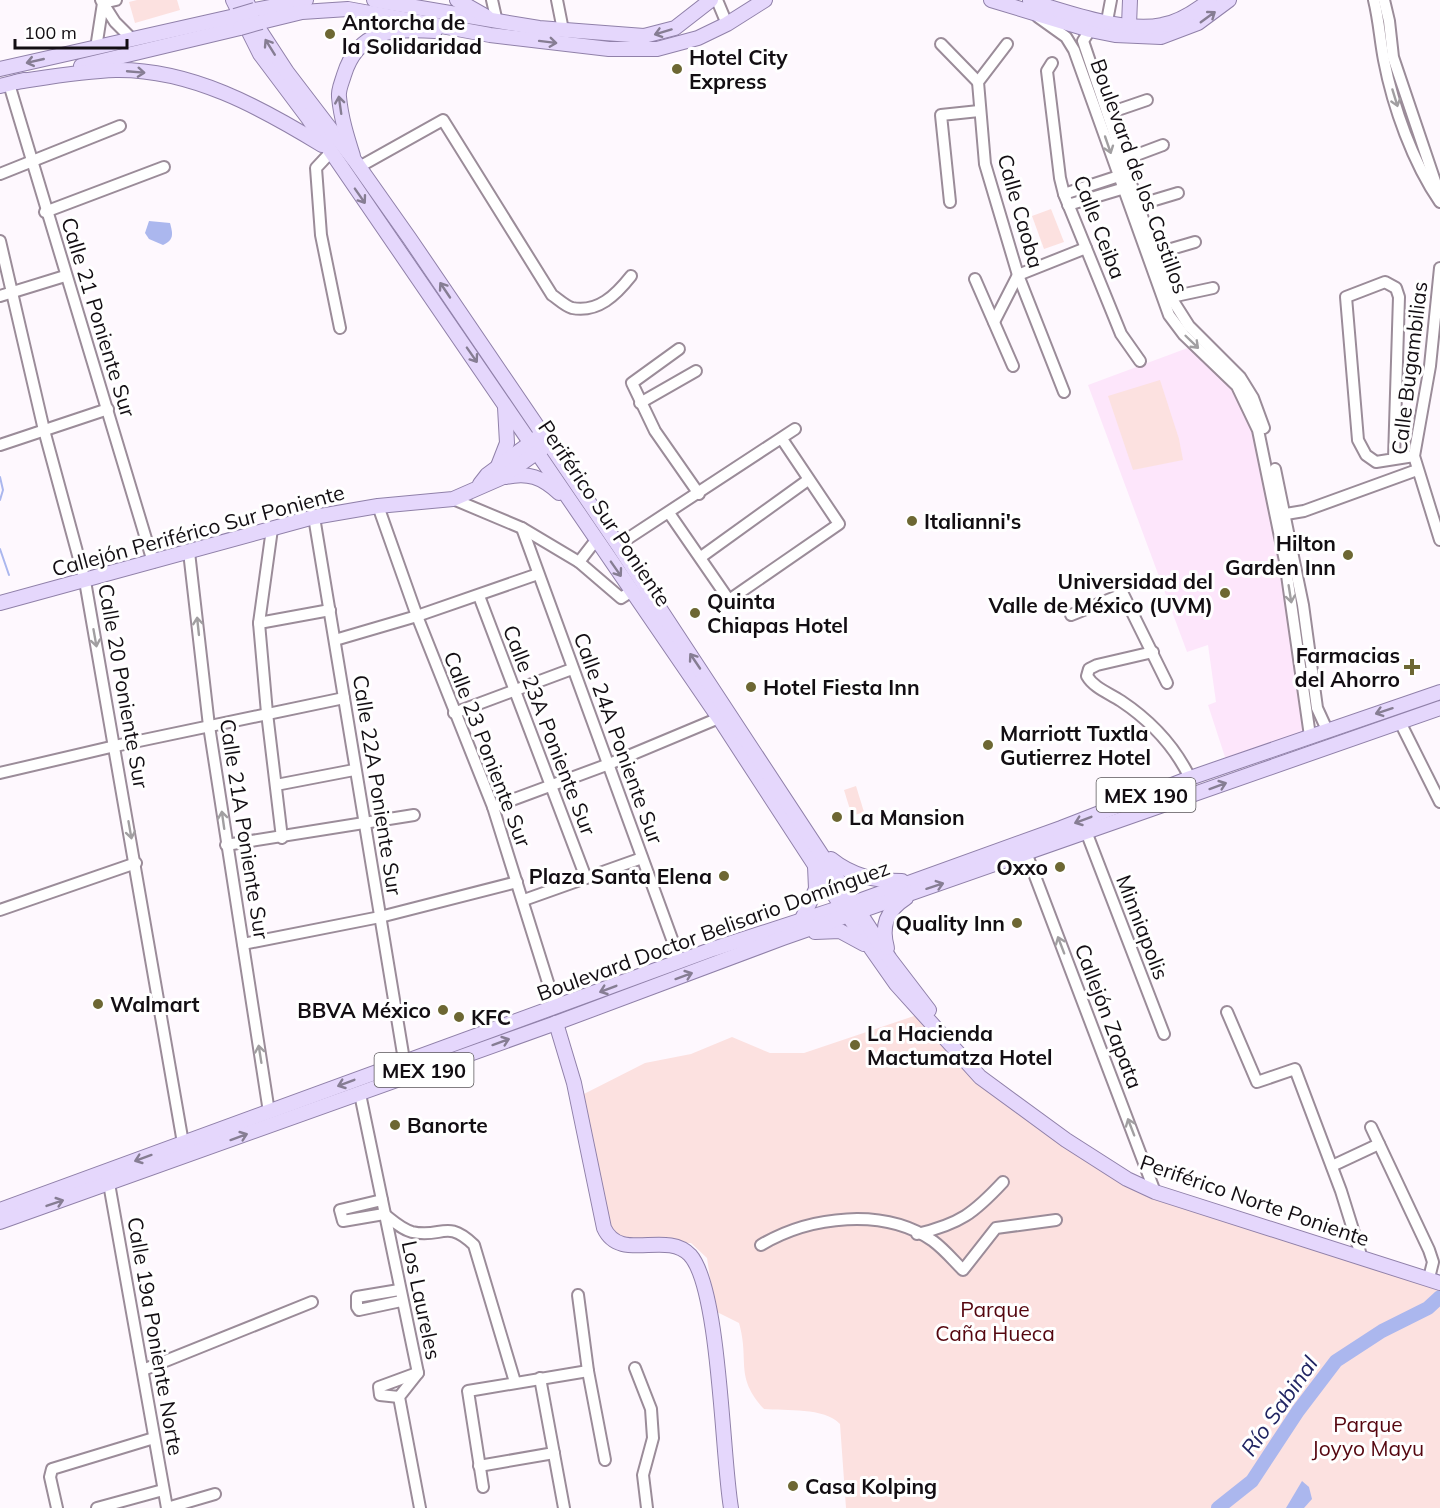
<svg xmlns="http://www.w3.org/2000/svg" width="1440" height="1508" font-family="Mulish,sans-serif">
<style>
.built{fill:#fde6fb}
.green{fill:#fce1e0}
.water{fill:#abb7ee}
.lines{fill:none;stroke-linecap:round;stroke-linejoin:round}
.stream{stroke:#abb7ee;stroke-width:2}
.river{stroke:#abb7ee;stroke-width:14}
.minor-casing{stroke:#9b8c99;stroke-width:14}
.major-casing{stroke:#9080a9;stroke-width:16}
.minor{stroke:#fff;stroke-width:10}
.major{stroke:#e5d7fc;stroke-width:14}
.major-bridge-casing{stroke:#9080a9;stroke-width:16;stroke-linecap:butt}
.major-bridge{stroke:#e5d7fc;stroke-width:14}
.oneway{stroke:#867d93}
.oneway2{stroke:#a19fa1}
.poi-dot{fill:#6d6733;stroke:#fff;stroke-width:2}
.labels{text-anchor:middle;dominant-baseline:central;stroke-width:6;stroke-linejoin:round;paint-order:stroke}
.shield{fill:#fff;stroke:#5a565a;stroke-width:1.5}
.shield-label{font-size:20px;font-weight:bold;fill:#130e13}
.poi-label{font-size:21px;font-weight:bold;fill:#130e13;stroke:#fff;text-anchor:start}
.street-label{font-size:21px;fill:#130e13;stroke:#fff}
.park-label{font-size:21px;fill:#55060f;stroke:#fff}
.water-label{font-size:22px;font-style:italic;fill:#202462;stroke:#fff}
</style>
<rect width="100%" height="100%" fill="#fef8fe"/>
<polygon class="built" points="1193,346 1229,383 1250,421 1271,504 1308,731 1226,760 1208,705 1216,702 1208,645 1187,652 1088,385"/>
<g class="green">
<polygon points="137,0 177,0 180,10 135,23 129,2"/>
<polygon points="1051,209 1064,242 1044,249 1032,216"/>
<polygon points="1160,380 1179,439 1183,460 1133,470 1108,396"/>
<polygon points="856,786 864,812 852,816 844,790"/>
<path d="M920,1014L976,1080L1132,1188L1440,1286V1297L1429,1306L1440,1304V1508H846L840,1424C824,1407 786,1411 764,1409C734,1376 750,1362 739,1323L715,1311L707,1258L691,1243L618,1242L608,1229L578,1097L645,1063L691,1054L732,1037L770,1053H804Z"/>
</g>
<g class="water">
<path d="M149,221L170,223C173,234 174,240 163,245L149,239L145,233Z"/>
<polygon points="1302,1481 1309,1487 1312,1499 1304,1508 1286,1508"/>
</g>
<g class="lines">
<g class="stream">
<polyline points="0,477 3,490 0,500"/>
<polyline points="0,549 9,575"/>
</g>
<polyline class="river" points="1218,1508 1252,1481 1298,1411 1336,1361 1382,1331 1428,1308 1440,1297"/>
<g class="minor-casing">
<g id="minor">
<polyline points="101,0 115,22 132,39"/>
<polyline points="492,0 497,22"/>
<polyline points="557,0 563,30"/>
<polyline points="717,0 727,24"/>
<path d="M1374,0C1379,20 1380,39 1384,60C1393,107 1413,163 1440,202"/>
<polyline points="1384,0 1389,21 1393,57 1440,196"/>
<polyline points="103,3 116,0"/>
<polyline points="1038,17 1066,37 1074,50 1169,315 1184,335 1237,386 1258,430 1285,561 1310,736"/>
<polyline points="1107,21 1111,0"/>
<polyline points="1090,30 1083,41 1168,293 1189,326 1240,377 1253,398 1264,428"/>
<polyline points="941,44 978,82"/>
<polyline points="1007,44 978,82 985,164 1018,275 1064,392"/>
<polyline points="96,48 103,3"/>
<polyline points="1052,63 1047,71 1060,178 1064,194 1121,334 1140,361"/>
<polyline points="9,84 153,562"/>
<polyline points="1109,113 1147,100"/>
<polyline points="330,153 316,168 321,235 340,328"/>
<polyline points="1123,160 1163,145"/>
<path d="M359,167L443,120L552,295C558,299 565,306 572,308C598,313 616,295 631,276"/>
<polyline points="0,174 120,126"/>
<polyline points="1064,194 1125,174"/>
<polyline points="950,202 941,115 979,111"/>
<polyline points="1068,205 1128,187"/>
<polyline points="1138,205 1178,193"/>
<polyline points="45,212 164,167"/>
<polyline points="0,241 44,430 85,581 183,1143"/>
<polyline points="1154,254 1195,242"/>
<polyline points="1440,268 1430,366 1414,456 1440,540"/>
<polyline points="975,279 1013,366"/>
<polyline points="0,296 65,276"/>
<polyline points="1171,297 1213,288"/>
<polyline points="994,322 1018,275 1086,248"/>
<polyline points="679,349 632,383 655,431 699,494"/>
<polyline points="640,403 696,371"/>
<polyline points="0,445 108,409"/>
<polyline points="1394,458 1399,297 1396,288 1385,282 1346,297 1358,440 1366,455 1376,462 1414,456"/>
<polyline points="1275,469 1303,605 1317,708 1328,732"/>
<polyline points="453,499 522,528 579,562 596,540"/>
<polyline points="378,506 417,616 493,807 556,1008"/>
<polyline points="669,513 729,600 839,524 782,439"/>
<polyline points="1286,514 1304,511 1417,470"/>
<polyline points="314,517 404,1060"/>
<polyline points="522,528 680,961"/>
<polyline points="272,529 259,623 267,713 282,838"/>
<polyline points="618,545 795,429"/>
<polyline points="189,552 209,726 269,1112"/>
<polyline points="701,557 808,480"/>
<polyline points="579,562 621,598 632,591"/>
<polyline points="479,596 586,878"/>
<polyline points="1071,615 1123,594 1167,683"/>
<polyline points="259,623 330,610"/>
<polyline points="335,640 417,616 538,574"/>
<path d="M1153,652L1097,665L1089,669L1087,676C1094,688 1109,693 1121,701C1151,721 1174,745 1190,778"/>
<polyline points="454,713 572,669"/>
<polyline points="1400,722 1440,802"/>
<polyline points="0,773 115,746 344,698"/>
<polyline points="276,785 354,770"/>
<polyline points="493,807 609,764 719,718"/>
<polyline points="1087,834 1164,1034"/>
<polyline points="226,845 414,815"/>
<polyline points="1027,855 1155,1192"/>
<polyline points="524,900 642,858"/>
<polyline points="0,910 136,863"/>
<polyline points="243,944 380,917 517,882"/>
<polyline points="1227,1012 1257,1082 1295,1069 1341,1191 1360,1252"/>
<polyline points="360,1094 418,1373"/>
<polyline points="1371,1127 1429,1250 1433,1262 1430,1274"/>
<polyline points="1332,1166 1379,1144"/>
<polyline points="108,1178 167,1508"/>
<path d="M382,1200L340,1210L343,1221L384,1214C393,1221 401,1229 412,1232C442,1239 446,1218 474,1245L515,1382"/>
<path d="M917,1234C960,1224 974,1213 1003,1182"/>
<path d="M761,1245C810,1216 884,1207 933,1241C944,1249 953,1260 963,1270L996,1228L1056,1220"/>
<polyline points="399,1290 357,1297 357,1307 359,1310 401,1301"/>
<polyline points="578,1295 588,1371 605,1460"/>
<polyline points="635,1368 651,1409 653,1438 643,1475 647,1508"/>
<polyline points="143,1370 312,1302"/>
<polyline points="418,1373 399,1397 420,1508"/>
<polyline points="540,1378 564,1508"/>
<polyline points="399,1397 380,1395 379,1387 417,1373"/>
<polyline points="479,1466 554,1453"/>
<polyline points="483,1487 468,1391 588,1371"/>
<polyline points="57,1508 50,1477 52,1469 154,1438"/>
<polyline points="97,1508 163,1490"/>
<polyline points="167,1508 215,1494"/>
</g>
</g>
<g class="major-casing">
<g id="major">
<polyline points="233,0 260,54 308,118 719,718 842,907 896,984 980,1077 1066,1140 1127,1179 1155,1192 1440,1283"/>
<polyline points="246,0 259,29 287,72 355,161 410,239 618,545 890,959 929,1010"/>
<polyline points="374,0 539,28 644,36 675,28 711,0"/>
<polyline points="457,0 487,17"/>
<polyline points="991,0 1090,30 1115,35 1161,37 1198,23 1229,0"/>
<path d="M1030,1C1066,12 1124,33 1162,25C1180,22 1196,11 1210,0"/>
<polyline points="255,10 306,0"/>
<polyline points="261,22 302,12 348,9 490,35 609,49 657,49 698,38 727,24 765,0"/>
<polyline points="1129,25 1130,0"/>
<polyline points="81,66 240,28"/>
<polyline points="0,69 235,16"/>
<path d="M16,82C49,77 82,71 116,70C191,69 260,107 322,145"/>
<polyline points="0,86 24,80"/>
<path d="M353,156C347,137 341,118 339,97C338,90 342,82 344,75C358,29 395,28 435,31"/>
<polyline points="498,466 507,443 505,407"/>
<path d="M506,477C528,472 542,477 559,493"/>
<polyline points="480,484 487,475 537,438"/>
<polyline points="0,603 314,517 378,506 453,499 501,478 543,448"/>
<path d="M831,859C852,876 875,881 902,881"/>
<polyline points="802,919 816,889 815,866"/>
<polyline points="815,932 840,931 864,944"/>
<path d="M887,948C881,926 886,911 906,898"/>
<path d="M556,1023L574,1083L604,1228C620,1263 666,1230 690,1255C720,1288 722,1456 731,1508"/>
<polyline points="0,1210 713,949 842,907 1061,828 1190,778 1440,692"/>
<polyline points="0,1222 556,1023 783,938 1440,708"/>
</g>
</g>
<use href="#minor" class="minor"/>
<use href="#major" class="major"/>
<g class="major-bridge-casing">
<g id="major-bridge">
<polyline points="235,16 255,10"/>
<polyline points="240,28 261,22"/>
</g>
</g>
<use href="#major-bridge" class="major-bridge"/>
</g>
<defs><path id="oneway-shaft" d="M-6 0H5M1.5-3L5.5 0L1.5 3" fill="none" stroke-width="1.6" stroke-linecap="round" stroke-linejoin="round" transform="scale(1.5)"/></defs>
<g class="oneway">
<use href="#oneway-shaft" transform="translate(1208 17) rotate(-36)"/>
<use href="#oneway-shaft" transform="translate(663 32) rotate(163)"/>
<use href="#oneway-shaft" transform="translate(548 42) rotate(7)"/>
<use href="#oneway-shaft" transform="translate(270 47) rotate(-122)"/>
<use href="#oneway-shaft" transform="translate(35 61) rotate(167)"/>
<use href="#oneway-shaft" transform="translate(136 72) rotate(5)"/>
<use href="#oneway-shaft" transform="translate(340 105) rotate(-98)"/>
<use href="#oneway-shaft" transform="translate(360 196) rotate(55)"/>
<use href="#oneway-shaft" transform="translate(445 290) rotate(-124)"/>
<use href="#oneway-shaft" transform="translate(472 355) rotate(55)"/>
<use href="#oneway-shaft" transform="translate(616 569) rotate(55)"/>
<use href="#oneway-shaft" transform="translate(695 661) rotate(-124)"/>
<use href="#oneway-shaft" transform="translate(1384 711) rotate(162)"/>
<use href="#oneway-shaft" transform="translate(1218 786) rotate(-20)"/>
<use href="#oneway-shaft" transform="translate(1083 820) rotate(159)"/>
<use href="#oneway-shaft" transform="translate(935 886) rotate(-18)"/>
<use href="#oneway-shaft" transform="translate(684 976) rotate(-20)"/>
<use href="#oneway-shaft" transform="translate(608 989) rotate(159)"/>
<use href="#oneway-shaft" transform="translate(501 1042) rotate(-20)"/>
<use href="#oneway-shaft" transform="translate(346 1083) rotate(159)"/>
<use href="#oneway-shaft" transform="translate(239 1137) rotate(-20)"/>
<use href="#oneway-shaft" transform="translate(143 1158) rotate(160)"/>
<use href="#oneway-shaft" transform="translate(55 1203) rotate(-19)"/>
</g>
<g class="oneway2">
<use href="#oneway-shaft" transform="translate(1395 98) rotate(73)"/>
<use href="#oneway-shaft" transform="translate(1108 145) rotate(71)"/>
<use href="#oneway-shaft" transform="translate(1192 342) rotate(44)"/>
<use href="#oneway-shaft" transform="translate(1290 594) rotate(81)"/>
<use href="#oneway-shaft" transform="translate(198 626) rotate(-96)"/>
<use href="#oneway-shaft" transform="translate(95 638) rotate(80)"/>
<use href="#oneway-shaft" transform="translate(223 820) rotate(-98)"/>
<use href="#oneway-shaft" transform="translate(130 830) rotate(80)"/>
<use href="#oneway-shaft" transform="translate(1061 945) rotate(-111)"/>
<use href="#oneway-shaft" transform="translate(260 1054) rotate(-99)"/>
<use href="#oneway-shaft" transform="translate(1131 1127) rotate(-111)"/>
</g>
<g class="poi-dot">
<circle cx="330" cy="34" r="6"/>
<circle cx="677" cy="69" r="6"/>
<circle cx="912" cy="521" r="6"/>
<circle cx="1348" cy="555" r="6"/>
<circle cx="1225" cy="593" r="6"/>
<circle cx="695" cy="613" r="6"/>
<path d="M1409 658h6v6h6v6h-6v6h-6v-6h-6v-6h6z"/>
<circle cx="751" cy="687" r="6"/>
<circle cx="988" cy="745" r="6"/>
<circle cx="837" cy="817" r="6"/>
<circle cx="1060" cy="867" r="6"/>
<circle cx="724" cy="876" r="6"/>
<circle cx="1017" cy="923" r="6"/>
<circle cx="98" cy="1004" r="6"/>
<circle cx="443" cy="1010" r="6"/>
<circle cx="459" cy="1017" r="6"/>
<circle cx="855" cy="1045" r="6"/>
<circle cx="395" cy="1125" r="6"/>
<circle cx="793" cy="1486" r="6"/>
</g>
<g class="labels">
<g class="shield">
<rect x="1096.5" y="778" width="99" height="34" rx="4.5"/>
<rect x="374.5" y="1053" width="99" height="34" rx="4.5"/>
</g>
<g class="shield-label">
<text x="1146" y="795">MEX 190</text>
<text x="424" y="1070">MEX 190</text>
</g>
<g class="poi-label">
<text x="342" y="22">Antorcha de<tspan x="342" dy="24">la Solidaridad</tspan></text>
<text x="689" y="57">Hotel City<tspan x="689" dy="24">Express</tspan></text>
<text x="924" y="521">Italianni's</text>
<text x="1336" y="543" text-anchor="end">Hilton<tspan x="1336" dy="24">Garden Inn</tspan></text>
<text x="1213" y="581" text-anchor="end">Universidad del<tspan x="1213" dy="24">Valle de México (UVM)</tspan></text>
<text x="707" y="601">Quinta<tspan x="707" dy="24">Chiapas Hotel</tspan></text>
<text x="1400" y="655" text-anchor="end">Farmacias<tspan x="1400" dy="24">del Ahorro</tspan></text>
<text x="763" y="687">Hotel Fiesta Inn</text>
<text x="1000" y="733">Marriott Tuxtla<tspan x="1000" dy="24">Gutierrez Hotel</tspan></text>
<text x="849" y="817">La Mansion</text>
<text x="1048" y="867" text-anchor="end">Oxxo</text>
<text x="712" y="876" text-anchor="end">Plaza Santa Elena</text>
<text x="1005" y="923" text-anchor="end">Quality Inn</text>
<text x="110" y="1004">Walmart</text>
<text x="431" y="1010" text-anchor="end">BBVA México</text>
<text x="471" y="1017">KFC</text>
<text x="867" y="1033">La Hacienda<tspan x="867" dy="24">Mactumatza Hotel</tspan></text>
<text x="407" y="1125">Banorte</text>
<text x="805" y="1486">Casa Kolping</text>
</g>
<g class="street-label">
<text transform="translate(1140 176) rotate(70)">Boulevard de los Castillos</text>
<text transform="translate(1021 211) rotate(74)">Calle Caoba</text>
<text transform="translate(1100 227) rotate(69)">Calle Ceiba</text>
<text transform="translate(99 317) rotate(73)">Calle 21 Poniente Sur</text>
<text transform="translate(1409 368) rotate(-83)">Calle Bugambilias</text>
<text transform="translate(605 513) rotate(56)">Periférico Sur Poniente</text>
<text transform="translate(198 530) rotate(-15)">Callejón Periférico Sur Poniente</text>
<text transform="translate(124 686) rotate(80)">Calle 20 Poniente Sur</text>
<text transform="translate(550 730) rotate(69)">Calle 23A Poniente Sur</text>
<text transform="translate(619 738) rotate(70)">Calle 24A Poniente Sur</text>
<text transform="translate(488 749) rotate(69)">Calle 23 Poniente Sur</text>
<text transform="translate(378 785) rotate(81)">Calle 22A Poniente Sur</text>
<text transform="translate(245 829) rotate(81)">Calle 21A Poniente Sur</text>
<text transform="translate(1143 927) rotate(69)">Minniapolis</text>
<text transform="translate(713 930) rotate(-20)">Boulevard Doctor Belisario Domínguez</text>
<text transform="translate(1109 1016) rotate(69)">Callejón Zapata</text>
<text transform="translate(1255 1200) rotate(19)">Periférico Norte Poniente</text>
<text transform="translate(422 1300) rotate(78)">Los Laureles</text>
<text transform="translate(156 1336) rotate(80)">Calle 19a Poniente Norte</text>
</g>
<g class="park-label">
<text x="995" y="1309">Parque<tspan x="995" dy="24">Caña Hueca</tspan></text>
<text x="1368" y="1424">Parque<tspan x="1368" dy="24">Joyyo Mayu</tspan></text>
</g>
<g class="water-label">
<text transform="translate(1279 1406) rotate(-55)">Río Sabinal</text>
</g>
</g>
<path d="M15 39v9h112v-9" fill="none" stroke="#130e13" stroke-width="3"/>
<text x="24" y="39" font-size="18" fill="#130e13" stroke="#ffffff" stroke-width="4.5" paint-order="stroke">100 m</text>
</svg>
